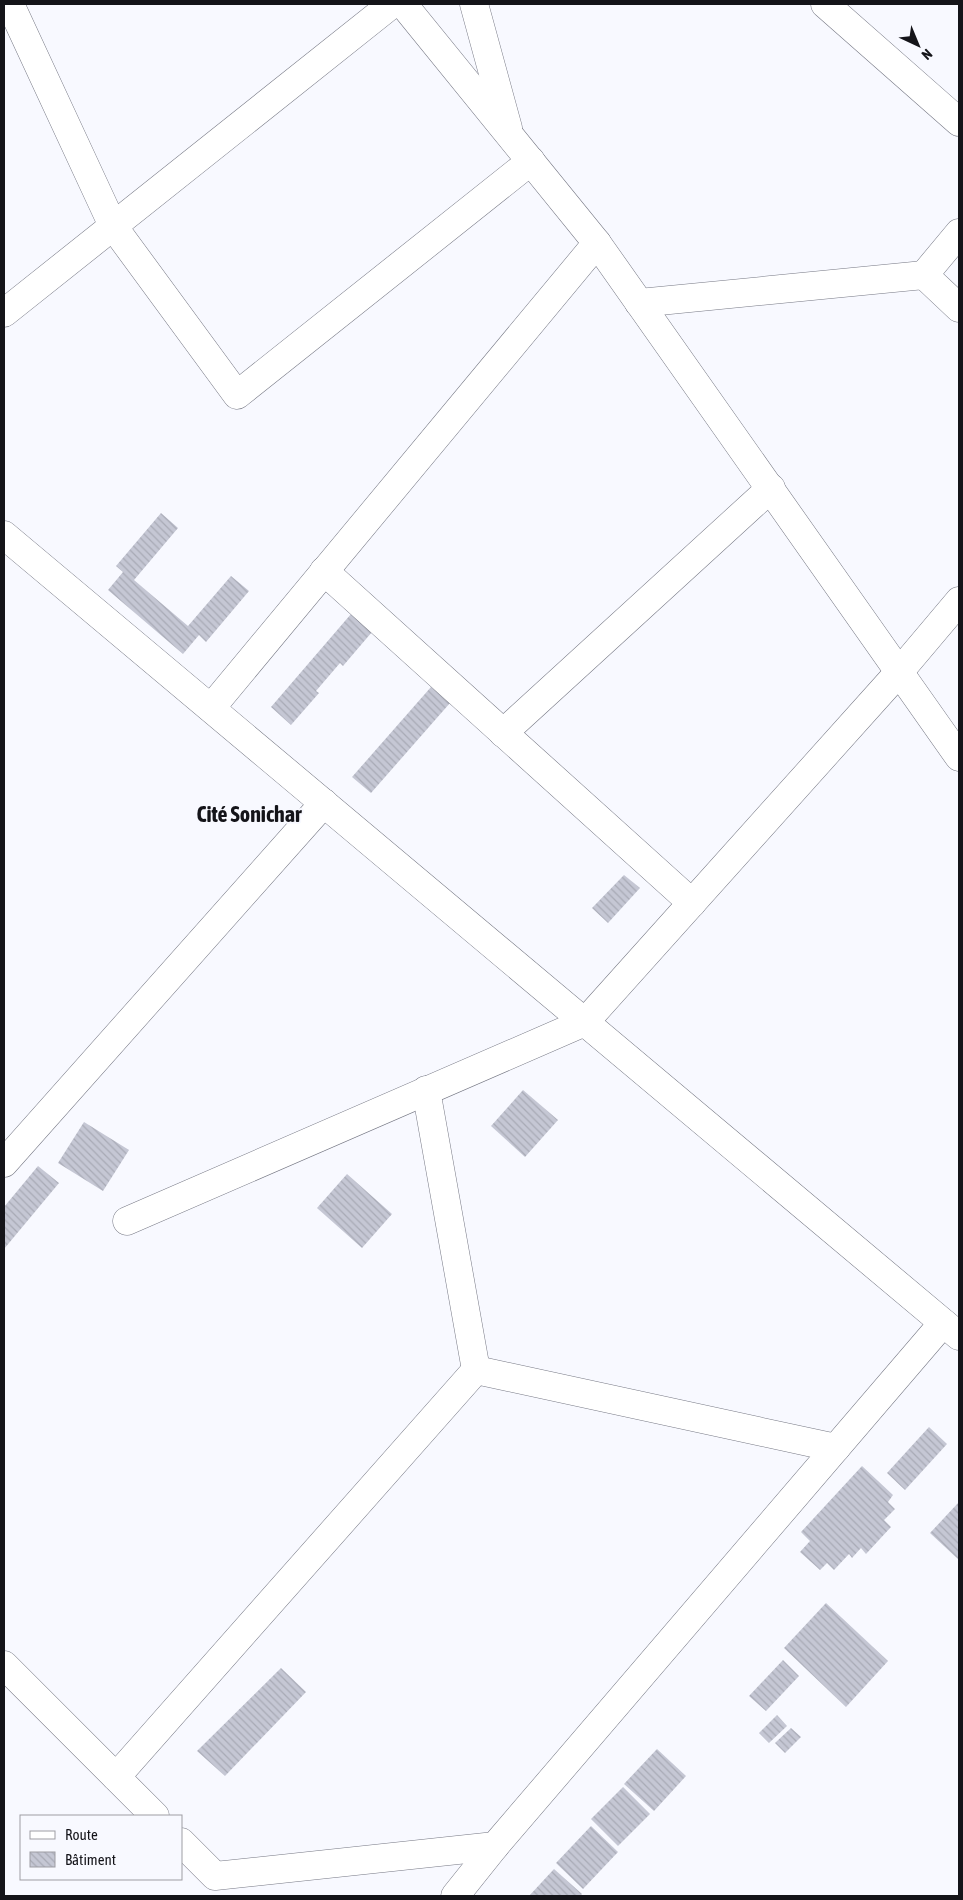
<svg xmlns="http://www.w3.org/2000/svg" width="963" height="1900" font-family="'Asap Condensed',sans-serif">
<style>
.building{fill:url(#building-back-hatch)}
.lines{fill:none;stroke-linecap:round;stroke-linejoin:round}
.minor-casing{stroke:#767884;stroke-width:29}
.minor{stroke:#fff;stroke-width:28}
.labels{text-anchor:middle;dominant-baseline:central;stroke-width:4;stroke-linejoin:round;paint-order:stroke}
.district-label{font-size:22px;font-weight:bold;fill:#141419;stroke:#f8f9ff}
</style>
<defs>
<pattern id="building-back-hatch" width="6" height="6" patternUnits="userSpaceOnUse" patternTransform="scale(1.25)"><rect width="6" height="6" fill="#c5c7d4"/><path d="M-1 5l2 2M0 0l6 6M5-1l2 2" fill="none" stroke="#a8aab5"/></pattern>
</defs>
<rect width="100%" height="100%" fill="#f8f9ff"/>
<g class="building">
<polygon points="161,513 178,528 134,580 188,626 231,576 249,591 206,642 199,635 183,654 108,590 123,572 116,566"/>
<polygon points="351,614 372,632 343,666 340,663 316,691 319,693 291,725 271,707"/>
<polygon points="431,687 450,703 371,793 352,777"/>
<polygon points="624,875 640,888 608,923 592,908"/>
<polygon points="523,1090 558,1120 525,1157 491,1126"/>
<polygon points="84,1122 129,1150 103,1191 58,1163"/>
<polygon points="38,1166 59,1183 4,1249 4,1207"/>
<polygon points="347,1174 392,1214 362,1248 317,1208"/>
<polygon points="929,1427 947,1444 905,1490 887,1473"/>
<polygon points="862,1466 893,1495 888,1502 895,1509 884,1520 891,1527 866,1554 861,1548 852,1558 849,1554 834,1570 827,1563 820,1570 800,1552 810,1541 801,1532"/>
<polygon points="959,1502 959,1560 930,1533"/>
<polygon points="826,1603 888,1661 846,1707 784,1648"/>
<polygon points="783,1660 799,1676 766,1711 749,1696"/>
<polygon points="281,1668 306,1692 225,1776 197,1751"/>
<polygon points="777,1715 787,1726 769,1743 759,1733"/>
<polygon points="791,1728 801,1737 785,1753 775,1743"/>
<polygon points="657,1749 686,1776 654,1811 624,1784"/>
<polygon points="623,1787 650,1814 618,1846 591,1819"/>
<polygon points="591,1826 618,1852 583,1889 556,1863"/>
<polygon points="554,1869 582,1894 580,1896 529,1896"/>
</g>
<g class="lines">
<g class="minor-casing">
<g id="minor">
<polyline points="10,4 113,226 237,395 531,161"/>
<polyline points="403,4 597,243 959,757"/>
<polyline points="474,4 508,128"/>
<polyline points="825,4 959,122"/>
<polyline points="959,233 924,275 959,308"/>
<polyline points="639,303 924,275"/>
<polyline points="4,313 392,4"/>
<polyline points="4,535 959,1336"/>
<polyline points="324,571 692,903"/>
<polyline points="211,708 597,243"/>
<polyline points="503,733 771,488"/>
<polyline points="426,1090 476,1370"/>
<polyline points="4,1163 324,803"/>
<polyline points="127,1221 585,1022 900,671 959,601"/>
<polyline points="4,1665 155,1816"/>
<polyline points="116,1777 476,1370 836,1448"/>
<polyline points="181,1842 215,1876 495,1846 943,1323"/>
<polyline points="455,1896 495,1846"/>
</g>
</g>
<use href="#minor" class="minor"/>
</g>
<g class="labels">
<g class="district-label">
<text x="249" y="814">Cité Sonichar</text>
</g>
</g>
<rect width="963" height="1900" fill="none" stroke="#141419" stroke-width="10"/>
<rect x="20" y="1815" width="162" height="65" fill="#f8f9ff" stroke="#9d9da3"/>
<rect x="30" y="1831" width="25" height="8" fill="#ffffff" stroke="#9d9da3"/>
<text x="65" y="1840" font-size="15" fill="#141419">Route</text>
<rect x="30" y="1852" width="25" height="15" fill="url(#building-back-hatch)" stroke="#9d9da3"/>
<text x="65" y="1865" font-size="15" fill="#141419">Bâtiment</text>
<g transform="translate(918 45) rotate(136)" stroke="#f8f9ff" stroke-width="4" paint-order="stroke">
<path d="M0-4L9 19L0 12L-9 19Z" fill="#141419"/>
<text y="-8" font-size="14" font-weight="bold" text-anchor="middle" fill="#141419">N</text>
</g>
</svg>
